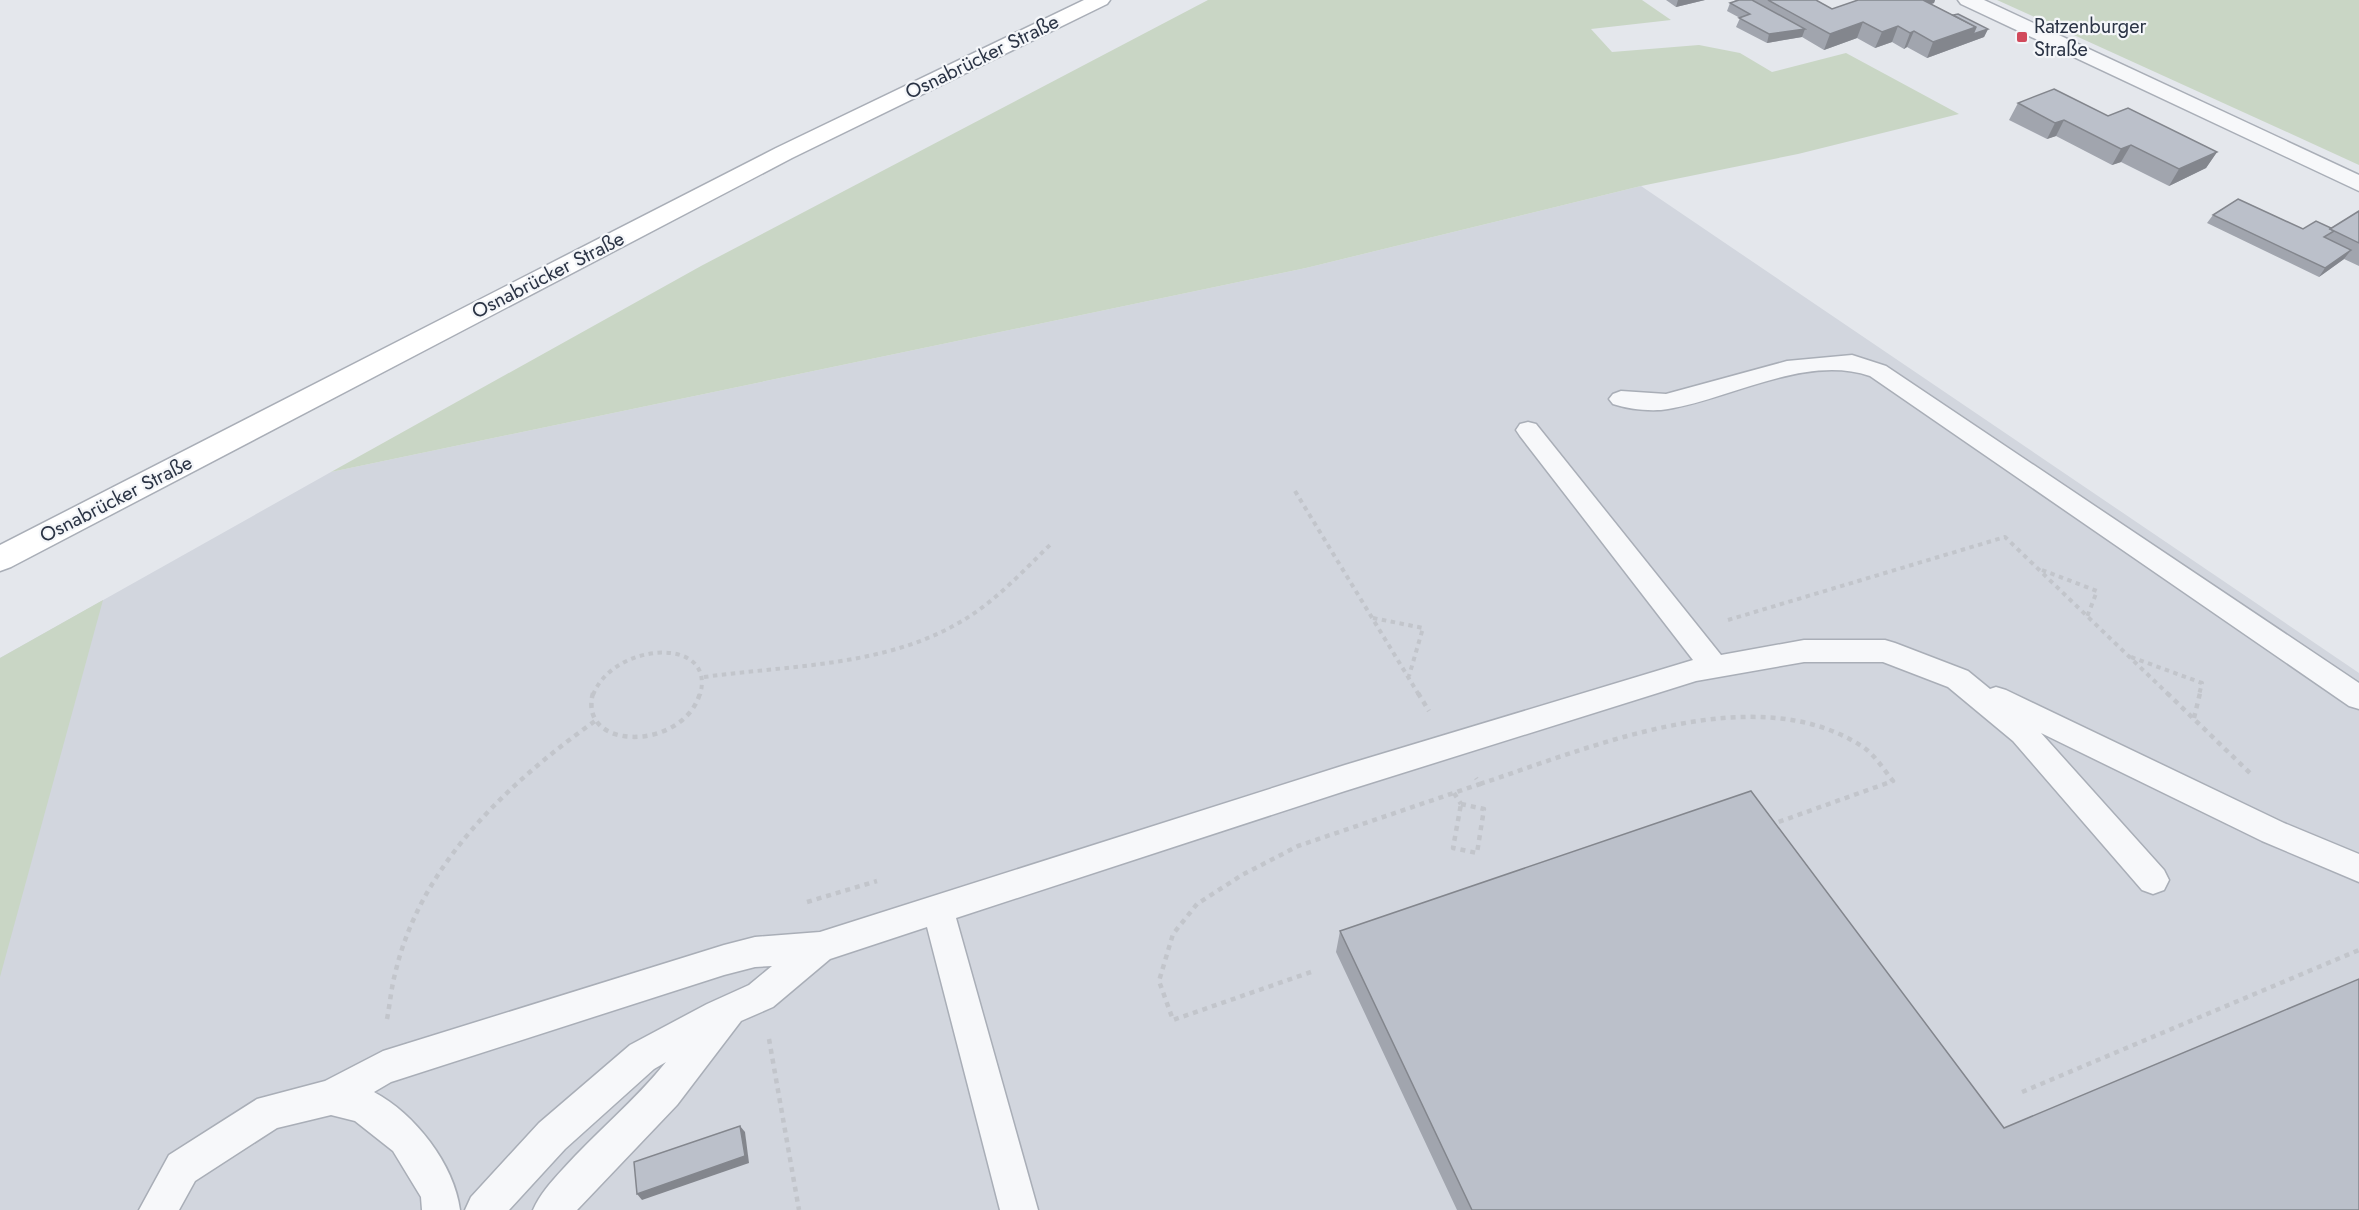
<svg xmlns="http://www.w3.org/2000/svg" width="2359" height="1210" font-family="Jost,sans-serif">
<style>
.built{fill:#d2d6de}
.green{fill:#c9d6c5}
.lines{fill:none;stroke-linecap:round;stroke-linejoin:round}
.lane-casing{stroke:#a9aeb7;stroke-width:3}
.street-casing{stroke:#a9aeb7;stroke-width:3}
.secondary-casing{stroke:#a9aeb7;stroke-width:3}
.path-far1{stroke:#c2c5cb;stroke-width:4;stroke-dasharray:4.5 4.5;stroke-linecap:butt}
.path{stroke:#c2c5cb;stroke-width:4.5;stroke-dasharray:5 5;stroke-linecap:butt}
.lane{fill:#f7f8fa;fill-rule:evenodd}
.street{fill:#f7f8fa;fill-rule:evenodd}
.secondary{fill:#fff;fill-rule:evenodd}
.wall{fill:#a1a5ae}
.shaded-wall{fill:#83868d}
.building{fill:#bbc0ca;stroke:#83868d;stroke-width:1.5}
.poi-dot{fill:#d1495b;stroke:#f4f6f9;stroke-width:2}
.labels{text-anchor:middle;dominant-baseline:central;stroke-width:4.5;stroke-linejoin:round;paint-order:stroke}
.far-poi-label{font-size:20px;fill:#2b3445;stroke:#f4f6f9;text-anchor:start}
.far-street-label{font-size:20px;fill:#2b3445;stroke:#f4f6f9}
</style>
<rect width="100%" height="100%" fill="#e4e7ec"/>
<polygon class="built" points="1641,186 2359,673 2359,1210 0,1210 0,658 331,472 1306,268"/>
<g class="green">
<polygon points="1208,0 1642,0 1671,20 1591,29 1612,52 1699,45 1740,53 1772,72 1846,53 1959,114 1798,154 1641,186 1306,268 331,472 701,266"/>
<polygon points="1997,0 2359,0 2359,165 2311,143"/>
<polygon points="103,600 0,977 0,658"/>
</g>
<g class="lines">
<g class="lane-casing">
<g id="lane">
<path d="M1852,355L1886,366L2359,683V709L2349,706L1870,376C1806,354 1730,399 1668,409C1652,412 1628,409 1613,404L1609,399L1613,394L1621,391L1666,394L1787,361Z"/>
<path d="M1528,422L1536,424L1721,655L1804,640H1885L1895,643L1968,671L1990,689L1996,687L2006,690L2284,823L2359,854V882L2262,841L2041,733L2164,870L2169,880L2164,890L2153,894L2142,890L2013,741L1948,687L1883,662H1804L1696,681L1345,791L956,918L1038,1210H1000L927,927L830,959L773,1007L741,1021L677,1105L577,1210H533C540,1194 551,1182 563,1169C596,1132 635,1101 666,1062L654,1069L565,1149L509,1210H465L471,1197L539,1123L630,1045L707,1004L749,985L772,966L755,967L724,975L391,1082L374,1092C415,1114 454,1164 460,1210H422L421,1197L393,1151L355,1121L331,1115L277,1128L195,1181L179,1210H139L169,1155L257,1099L325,1081L383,1051L724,945L755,937L820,932L1345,765L1693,660L1520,436L1516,430L1520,424Z"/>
</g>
</g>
<g class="street-casing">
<polygon id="street" points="1958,0 1984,0 2359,175 2359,191 1961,4"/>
</g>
<g class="secondary-casing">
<polygon id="secondary" points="1084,0 1110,0 1107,4 792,158 11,567 0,571 0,545 776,148"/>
</g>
<g class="path-far1">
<polyline points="1295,491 1419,695"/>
<polyline points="2042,570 2097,591 2087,617"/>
<polyline points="1373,618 1423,628 1409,676"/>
<polyline points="1728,620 2005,537 2169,695"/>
<polyline points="2131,657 2202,683 2199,695"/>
<path d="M704,677C790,665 885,667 962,621C996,601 1024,570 1052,543"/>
<path d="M593,695C613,642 717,635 700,695"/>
</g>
<g class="path">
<path d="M593,693C577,752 684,751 700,693"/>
<polyline points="1418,693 1429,711"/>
<polyline points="2167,693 2251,774"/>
<polyline points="2194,718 2200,693"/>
<path d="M1480,784C1589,748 1756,676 1863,747C1875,755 1884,770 1893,781L1770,825"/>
<polyline points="1454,793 1461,804"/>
<polygon points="1461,804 1484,809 1477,853 1453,848"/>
<polyline points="807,902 877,881"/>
<polyline points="1311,972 1173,1020 1159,981 1173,934 1197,904 1242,875 1298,846 1480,784 1476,778"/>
<path d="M387,1019C390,1004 391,989 395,974C420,865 508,783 595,721"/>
<polyline points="769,1039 799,1210"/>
<polyline points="2022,1092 2359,950"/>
</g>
<use href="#lane" class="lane"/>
<use href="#street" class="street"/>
<use href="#secondary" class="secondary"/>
</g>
<g class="wall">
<polygon points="1666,0 1705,0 1676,7"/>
<polygon points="1734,0 1816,0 1832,9 1858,0 1935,0 1934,3 1931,4 1953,15 1988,29 1984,37 1927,58 1907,47 1904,49 1892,42 1875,48 1857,38 1824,50 1802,37 1767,43 1736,27 1740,18 1727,11 1730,3 1736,1"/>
<polygon points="2018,103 2108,116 2217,152 2206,168 2169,186 2121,162 2112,165 2056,136 2047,139 2009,120"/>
<polygon points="2359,211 2359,266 2344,259 2319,277 2207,223 2213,215 2303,229 2331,228"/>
<polygon points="1340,931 2004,1128 2359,1210 1457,1210 1336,952"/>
</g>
<g class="shaded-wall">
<polygon points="1678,0 1705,0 1676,7"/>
<polygon points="1924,0 1935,0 1934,3 1909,12"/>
<polygon points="1863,22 1857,38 1824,50 1830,34"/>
<polygon points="1898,26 1892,42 1875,48 1882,32"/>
<polygon points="1976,27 1988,29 1984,37 1927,58 1933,42"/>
<polygon points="1805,29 1802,37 1767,43 1769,34"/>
<polygon points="1914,31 1907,47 1904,49 1910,33"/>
<polygon points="2064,120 2056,136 2047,139 2055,123"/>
<polygon points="2131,145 2121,162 2112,165 2121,149"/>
<polygon points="2217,152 2206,168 2169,186 2179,169"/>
<polygon points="2351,250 2344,259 2319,277 2325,268"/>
<polygon points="740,1126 745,1132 749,1163 642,1200 637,1194"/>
</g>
<g class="building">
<polygon points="1739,0 1752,0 1805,29 1769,34 1739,18 1750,14 1730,3"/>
<polygon points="1768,0 1816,0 1832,9 1858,0 1923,0 1976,27 1933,42 1914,31 1910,33 1898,26 1882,32 1863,22 1830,34"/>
<polygon points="1958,14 1988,29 1973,34 1976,27 1953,15"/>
<polygon points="2054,89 2108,116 2128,108 2217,152 2179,169 2131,145 2121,149 2064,120 2055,123 2018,103"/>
<polygon points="2238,199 2303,229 2316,221 2331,228 2330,229 2334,231 2324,237 2351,250 2325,268 2213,215"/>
<polygon points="2359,211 2359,243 2330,229"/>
<polygon points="1751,791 2004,1128 2359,979 2359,1210 1472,1210 1340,931"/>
<polygon points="740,1126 745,1156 637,1194 634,1162"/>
</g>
<rect class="poi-dot" x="2016" y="31" width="12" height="12" rx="3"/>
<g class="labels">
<g class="far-poi-label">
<text x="2034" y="26">Ratzenburger<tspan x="2034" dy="23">Straße</tspan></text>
</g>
<g class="far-street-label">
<text transform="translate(982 57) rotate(-26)">Osnabrücker Straße</text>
<text transform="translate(548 275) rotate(-27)">Osnabrücker Straße</text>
<text transform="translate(116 499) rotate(-27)">Osnabrücker Straße</text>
</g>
</g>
</svg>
